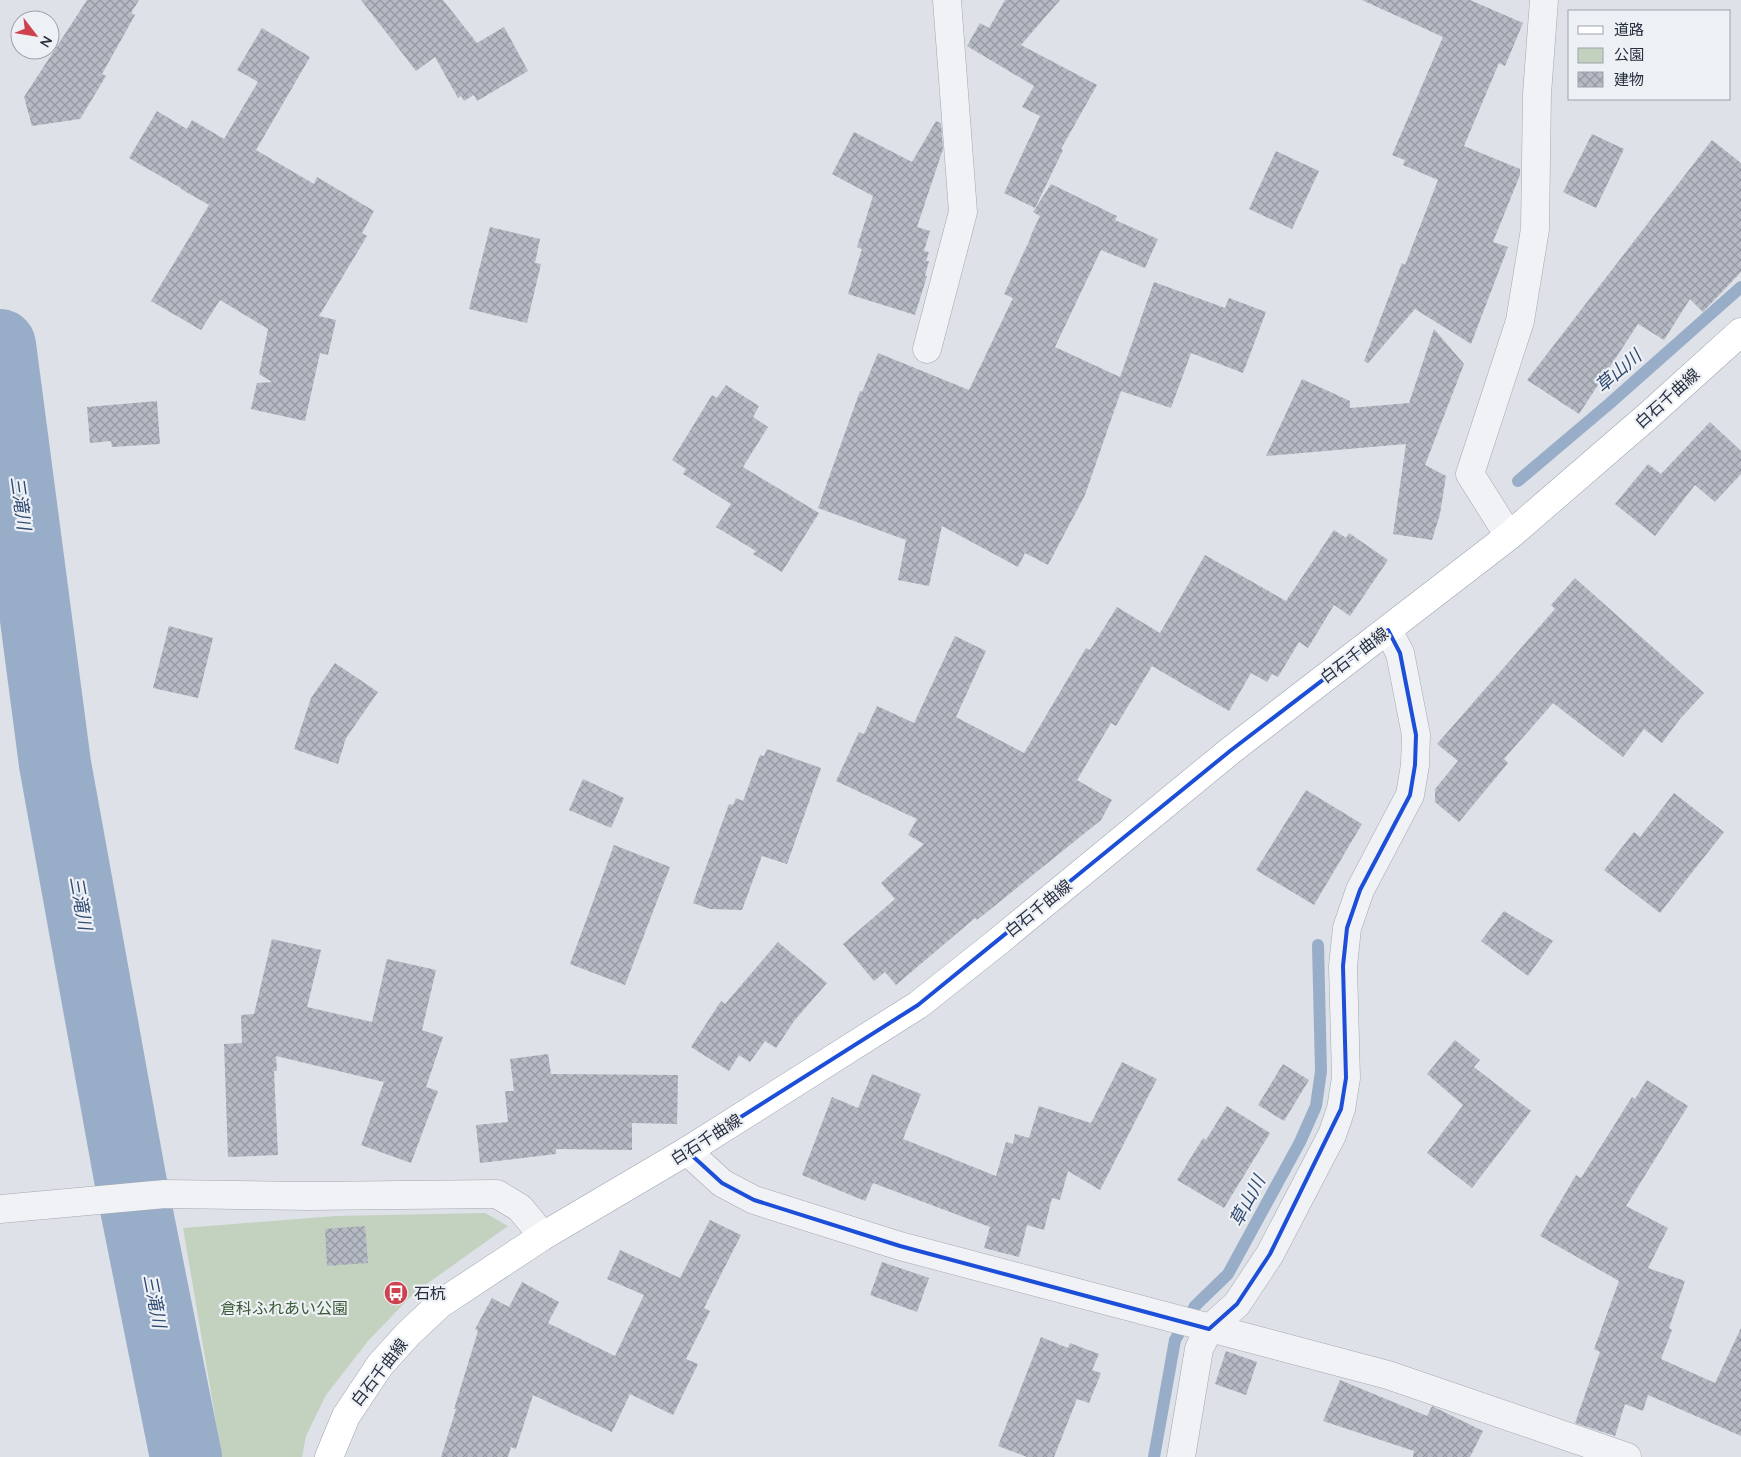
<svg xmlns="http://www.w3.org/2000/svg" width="1741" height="1457" font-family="Quicksand,'Noto Sans JP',sans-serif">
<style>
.park{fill:#c3d1bf}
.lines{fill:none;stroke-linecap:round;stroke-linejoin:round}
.stream{stroke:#98adc8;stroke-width:12}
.river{stroke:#98adc8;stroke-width:72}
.building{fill:url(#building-cross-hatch)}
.minor-casing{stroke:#a3a8b1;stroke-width:29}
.major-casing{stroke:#9da5b3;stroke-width:29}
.minor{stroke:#f0f2f6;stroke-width:28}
.major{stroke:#fff;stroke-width:28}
.marked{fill:none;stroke:#1d4ed8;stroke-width:4;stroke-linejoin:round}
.labels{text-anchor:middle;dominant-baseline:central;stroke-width:4.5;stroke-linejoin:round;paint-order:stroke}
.street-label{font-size:16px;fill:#272e3e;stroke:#edf0f5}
.poi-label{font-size:16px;fill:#272e3e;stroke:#edf0f5;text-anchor:start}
.park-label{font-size:16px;fill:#395a34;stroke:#edf0f5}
.water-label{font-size:18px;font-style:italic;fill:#314b72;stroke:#edf0f5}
</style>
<defs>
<pattern id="building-cross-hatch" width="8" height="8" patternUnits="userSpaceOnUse" patternTransform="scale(1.25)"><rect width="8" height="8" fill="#b5bac4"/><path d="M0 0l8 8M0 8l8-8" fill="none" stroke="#9398a1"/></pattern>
</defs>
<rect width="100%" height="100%" fill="#dee1e7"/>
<polygon class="park" points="485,1213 508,1226 414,1293 368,1341 326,1395 306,1436 302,1457 222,1457 183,1228 336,1216"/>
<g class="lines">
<g class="stream">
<polyline points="1518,481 1609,404 1741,287"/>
<polyline points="1154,1457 1175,1340 1195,1306 1228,1274 1300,1142 1316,1106 1321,1071 1318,945"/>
</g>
<polyline class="river" points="0,345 55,764 130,1178 186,1457"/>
</g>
<g class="building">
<polygon points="87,0 139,0 131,13 135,15 102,74 106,76 80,119 32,126 24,97"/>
<polygon points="361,0 443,0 477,43 504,27 528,71 477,101 474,95 464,101 461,96 458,98 435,57 416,71"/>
<polygon points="1005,0 1060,0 1021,45 1097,85 1061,149 1063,150 1035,208 1004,193 1040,116 1022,107 1034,86 967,46 980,23 989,28"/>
<polygon points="1362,0 1470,0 1523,23 1505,66 1499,63 1464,146 1520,169 1520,175 1493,242 1508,247 1471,344 1415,309 1368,363 1364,361 1402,263 1405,265 1438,180 1403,165 1405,160 1392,155 1443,37"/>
<polygon points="262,28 310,57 256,150 314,184 317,177 374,211 362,233 367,236 319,316 336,320 328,355 320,353 305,421 251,409 257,383 272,382 259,374 268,329 220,300 201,330 151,301 209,205 181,189 181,188 129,158 157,111 187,129 192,120 224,139 258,82 237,70"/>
<polygon points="936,121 941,123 943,149 917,227 930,231 924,251 929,252 926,261 929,261 925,276 927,276 915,315 848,294 862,249 857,247 873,196 832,174 854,132 912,162"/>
<polygon points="1592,134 1624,149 1596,208 1563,192"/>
<polygon points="1712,140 1741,163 1741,272 1703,312 1690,299 1664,340 1638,324 1579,414 1527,380"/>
<polygon points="1276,151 1319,171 1292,229 1249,209"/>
<polygon points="1051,184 1117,216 1115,220 1158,239 1145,268 1101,250 1055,347 1120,377 1154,282 1225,308 1229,298 1266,312 1243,373 1191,353 1171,408 1121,391 1085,495 1048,565 1025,553 1018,567 942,526 929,586 898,580 906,540 818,508 860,391 862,392 878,353 969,390 1013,298 1004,294 1031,237 1030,237 1040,216 1033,212"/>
<polygon points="490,227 540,239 535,263 541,264 527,323 469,309"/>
<polygon points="1434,329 1464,364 1425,465 1446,476 1440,514 1432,540 1393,534 1406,444 1266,456 1302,379 1350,401 1350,408 1409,403"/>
<polygon points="726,385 759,406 753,417 768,427 743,467 819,513 782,572 753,554 756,551 716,527 731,504 683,474 686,469 672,460 712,395 717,398"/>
<polygon points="157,401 160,444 112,447 111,441 90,443 87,407"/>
<polygon points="1710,422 1741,451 1741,474 1715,502 1695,485 1655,536 1615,504 1648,464 1661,474"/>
<polygon points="1334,530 1346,538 1349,533 1388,560 1350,616 1334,605 1308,648 1299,642 1278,677 1272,674 1267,682 1251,673 1229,711 1152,666 1116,726 1111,723 1077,780 1112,800 1101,820 977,920 975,918 896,985 885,972 874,981 843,944 895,899 881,883 924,844 908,835 917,819 836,781 859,732 864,734 877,706 914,723 955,636 986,651 956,717 1024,753 1086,648 1090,650 1117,607 1160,633 1205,555 1286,601"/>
<polygon points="1575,578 1704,693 1680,719 1662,743 1644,729 1623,757 1553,703 1504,759 1508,763 1459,822 1435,802 1435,789 1458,761 1437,744 1555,609 1551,605"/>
<polygon points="169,626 213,638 198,698 153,688"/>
<polygon points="335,663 378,692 346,738 338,764 294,749 311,698"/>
<polygon points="767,749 821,768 787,864 762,856 742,910 710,909 693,903 729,804 733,805 736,798 743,801 760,755 764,756"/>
<polygon points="583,779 624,798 611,828 569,810"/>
<polygon points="1306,790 1362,824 1314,905 1256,870"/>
<polygon points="1674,793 1724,832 1660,913 1604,870 1634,832 1640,837"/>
<polygon points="614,845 670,867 625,985 570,964"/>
<polygon points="1504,911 1553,941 1528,976 1481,941"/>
<polygon points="272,939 321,950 307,1007 372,1022 387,959 436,970 422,1030 443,1037 426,1087 438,1091 411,1163 361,1145 384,1082 276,1056 277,1071 274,1071 278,1155 228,1157 224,1044 242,1043 241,1015 254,1014"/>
<polygon points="778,942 827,983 794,1021 776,1048 765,1041 750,1062 739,1055 729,1071 691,1047 721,1001 725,1004"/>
<polygon points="1455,1040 1480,1060 1474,1067 1531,1111 1472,1188 1427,1153 1463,1105 1427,1074"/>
<polygon points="548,1054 551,1074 678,1075 677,1124 632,1123 632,1150 556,1149 556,1154 480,1163 476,1125 508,1122 505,1091 514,1091 510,1059"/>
<polygon points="1122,1062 1157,1079 1100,1190 1068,1171 1060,1200 1052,1198 1044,1230 1027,1225 1019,1257 984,1248 990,1227 873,1183 865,1201 802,1175 832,1097 858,1108 872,1074 921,1094 903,1139 996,1176 1006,1142 1013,1144 1015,1134 1029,1138 1039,1106 1091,1123"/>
<polygon points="1283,1064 1309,1080 1284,1121 1258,1105"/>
<polygon points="1647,1080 1688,1106 1626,1206 1668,1228 1648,1268 1685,1281 1669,1328 1672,1330 1661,1359 1715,1383 1741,1328 1741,1436 1648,1395 1643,1411 1625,1404 1615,1436 1575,1423 1600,1352 1594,1349 1619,1281 1540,1236 1576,1175 1581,1178 1632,1097 1635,1099"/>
<polygon points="1227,1106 1270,1133 1224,1208 1177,1180 1203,1138 1206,1140"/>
<polygon points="710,1220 741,1235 704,1308 710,1311 686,1359 698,1364 673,1415 630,1394 612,1432 533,1395 516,1449 511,1447 508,1457 441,1457 456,1409 454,1409 478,1331 475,1329 492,1298 509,1307 522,1282 559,1302 548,1323 615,1356 644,1295 607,1279 620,1250 680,1278"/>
<polygon points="365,1226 368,1263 327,1266 325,1229"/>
<polygon points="882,1262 929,1278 917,1312 870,1295"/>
<polygon points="1041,1337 1068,1348 1070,1343 1099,1354 1092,1370 1101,1373 1089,1403 1077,1399 1054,1457 1027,1457 998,1446"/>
<polygon points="1226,1351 1257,1362 1246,1395 1215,1384"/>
<polygon points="1340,1380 1427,1416 1432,1406 1436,1408 1483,1431 1470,1457 1413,1457 1414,1451 1323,1421"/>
</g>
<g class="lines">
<g class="minor-casing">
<g id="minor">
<polyline points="927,349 963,212 947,0"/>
<polyline points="1509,536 1470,474 1520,321 1535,229 1537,94 1544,0"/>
<polyline points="687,1151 722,1183 754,1200 900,1246 1388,1375 1627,1457"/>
<polyline points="0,1209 165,1194 309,1196 497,1194 520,1208 543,1236"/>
<polyline points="1181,1457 1199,1349 1209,1329 1237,1304 1270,1254 1332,1135 1341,1109 1346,1078 1343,966 1347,928 1360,890 1410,795 1415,765 1416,735 1400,653 1388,630"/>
</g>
</g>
<g class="major-casing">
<polyline id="major" points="329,1457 346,1416 380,1365 408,1334 440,1304 543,1236 687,1151 918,1005 995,944 1230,751 1509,536 1649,415 1741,332"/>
</g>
<use href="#minor" class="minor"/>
<use href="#major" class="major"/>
</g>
<path class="marked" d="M1388,630L1400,653L1416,735L1415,765L1410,795L1360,890L1347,928L1343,966L1346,1078L1341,1109L1270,1254L1237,1304L1209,1329L900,1246L754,1200L722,1183L687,1151L918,1005L1230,751Z"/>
<defs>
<g id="bus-disc" transform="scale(1.25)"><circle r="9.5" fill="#ce414f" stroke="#edf0f5"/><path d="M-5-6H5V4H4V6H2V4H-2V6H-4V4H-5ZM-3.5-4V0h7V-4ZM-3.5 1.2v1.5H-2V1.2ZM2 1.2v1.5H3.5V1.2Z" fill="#fff"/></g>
</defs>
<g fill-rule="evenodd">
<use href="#bus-disc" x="396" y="1293"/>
</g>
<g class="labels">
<g class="street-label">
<text transform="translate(1667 398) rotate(-42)">白石千曲線</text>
<text transform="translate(1354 655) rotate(-37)">白石千曲線</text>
<text transform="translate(1038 908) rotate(-39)">白石千曲線</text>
<text transform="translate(706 1139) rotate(-32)">白石千曲線</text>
<text transform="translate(379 1372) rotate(-52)">白石千曲線</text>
</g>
<g class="poi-label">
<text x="414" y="1293">石杭</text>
</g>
<g class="park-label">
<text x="284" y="1308">倉科ふれあい公園</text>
</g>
<g class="water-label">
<text transform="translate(1618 371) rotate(-41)">草山川</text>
<text transform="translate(21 503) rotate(82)">三滝川</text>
<text transform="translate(81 903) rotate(80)">三滝川</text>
<text transform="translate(1247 1201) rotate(-62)">草山川</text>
<text transform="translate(155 1301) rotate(79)">三滝川</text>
</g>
</g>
<rect x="1568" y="10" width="162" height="90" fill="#edf0f5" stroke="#9ea2ac"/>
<rect x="1578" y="26" width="25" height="8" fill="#ffffff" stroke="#9ea2ac"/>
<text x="1614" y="35" font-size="15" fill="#272e3e">道路</text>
<rect x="1578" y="48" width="25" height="15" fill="#c3d1bf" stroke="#9ea2ac"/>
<text x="1614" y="60" font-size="15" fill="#272e3e">公園</text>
<rect x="1578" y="72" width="25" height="15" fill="url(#building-cross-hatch)" stroke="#9ea2ac"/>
<text x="1614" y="85" font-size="15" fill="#272e3e">建物</text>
<g transform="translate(35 35) rotate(121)"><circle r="24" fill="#edf0f5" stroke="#9ea2ac"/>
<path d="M0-4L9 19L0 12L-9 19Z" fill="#ce414f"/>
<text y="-8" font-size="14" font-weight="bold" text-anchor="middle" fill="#272e3e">N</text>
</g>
</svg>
